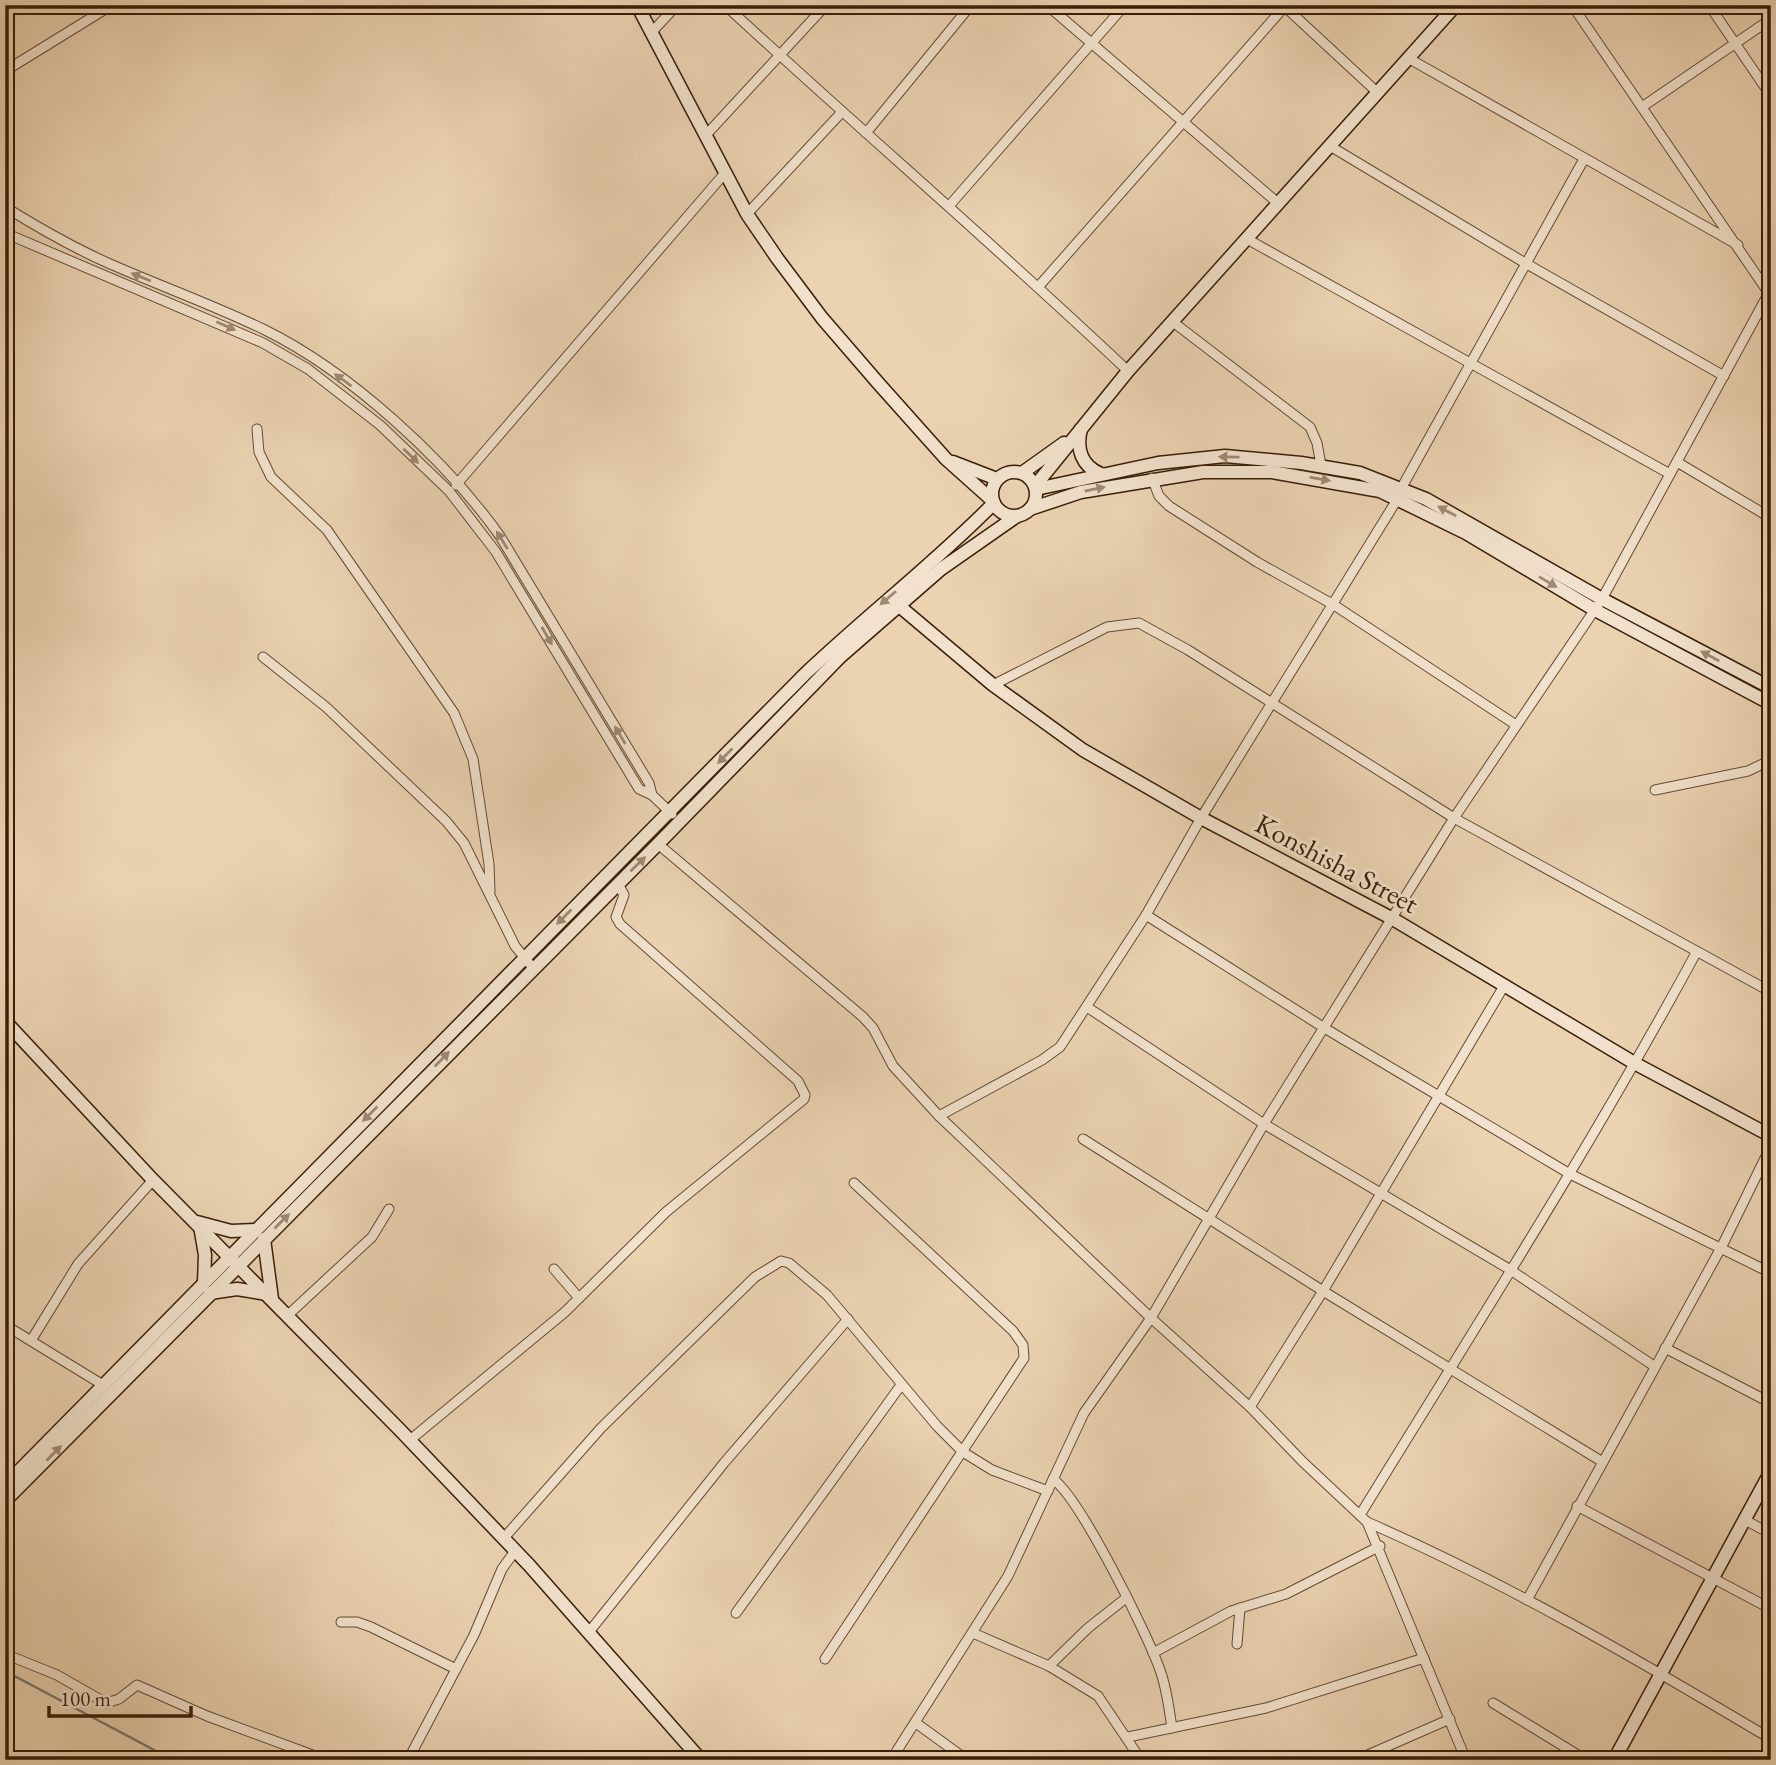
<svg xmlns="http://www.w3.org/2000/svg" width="1776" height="1765" font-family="'EB Garamond',serif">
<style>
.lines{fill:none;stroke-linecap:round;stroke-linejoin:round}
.stream{stroke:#747970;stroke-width:2.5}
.street-casing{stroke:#664a32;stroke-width:11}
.secondary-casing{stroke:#391d07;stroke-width:15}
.street{stroke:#f2e2cd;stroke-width:9}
.secondary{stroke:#f2e2cd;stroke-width:12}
.oneway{fill:#9f8974}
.labels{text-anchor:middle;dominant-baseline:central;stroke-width:6;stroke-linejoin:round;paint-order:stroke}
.street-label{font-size:28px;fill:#391d07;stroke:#f2e2cd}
</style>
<rect width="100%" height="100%" fill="#ebd3b2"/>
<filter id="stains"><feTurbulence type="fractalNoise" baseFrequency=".00286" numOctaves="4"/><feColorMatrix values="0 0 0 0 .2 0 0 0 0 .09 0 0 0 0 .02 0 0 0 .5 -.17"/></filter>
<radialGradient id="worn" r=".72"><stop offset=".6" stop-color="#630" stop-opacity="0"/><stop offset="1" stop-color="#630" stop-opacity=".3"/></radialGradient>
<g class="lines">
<polyline class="stream" points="5,1671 173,1760"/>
<g class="street-casing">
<g id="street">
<path d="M725,5C858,128 996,246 1128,371"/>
<polyline points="1047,5 1279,204"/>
<polyline points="1283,5 1378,93"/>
<polyline points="1572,5 1768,292"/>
<polyline points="1709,5 1771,96"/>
<polyline points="651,33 677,5"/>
<polyline points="1408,58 1738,245"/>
<polyline points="5,71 112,5"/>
<polyline points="1642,107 1771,19"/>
<polyline points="866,133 971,5"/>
<polyline points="706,135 826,5"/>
<polyline points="1330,146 1525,263 1724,376"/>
<polyline points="949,206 1125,5"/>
<path d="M5,207C39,228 72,247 108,263C160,286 214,305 265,330C350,372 445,459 500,536L649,783L652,795"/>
<polyline points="747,214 841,113"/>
<polyline points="5,233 263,343 308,369 380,425 449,491 496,552 639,789 652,795 672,814"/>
<polyline points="1247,239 1670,474"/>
<polyline points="1039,286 1286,5"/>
<polyline points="1173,322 1310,427 1317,443 1321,465"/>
<polyline points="257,429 259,452 271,477 327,530 454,713 473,759 489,864 490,892"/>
<polyline points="1677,462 1771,518"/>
<polyline points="1152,478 1159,496 1169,506 1257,562 1334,605 1516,725"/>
<polyline points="456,485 725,173"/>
<polyline points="1402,487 1584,159"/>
<polyline points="1764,514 1771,502"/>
<polyline points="263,657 326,707 446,821 464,843 515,946 533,968"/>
<polyline points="993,685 1107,627 1139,623 1188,650 1454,818 1771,992"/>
<polyline points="1655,790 1748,771 1771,760"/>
<polyline points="658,844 863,1017 873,1028 893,1066 939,1116 1151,1318 1250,1407 1303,1462 1367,1522 1466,1760"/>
<polyline points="1146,915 1326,1029 1570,1174 1771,1273"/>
<polyline points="1087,1007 1264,1124 1509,1269 1654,1366"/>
<polyline points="939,1116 1042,1060 1060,1047 1146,915 1201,818 1398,498"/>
<polyline points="1083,1139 1323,1291 1601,1461"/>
<polyline points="554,1269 579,1298"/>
<polyline points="288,1315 372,1237 389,1209"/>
<polyline points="5,1325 103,1385"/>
<polyline points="32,1339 78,1264 153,1180"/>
<polyline points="1665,1348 1771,1403"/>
<polyline points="1250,1407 1323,1291 1504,986"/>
<polyline points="410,1440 565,1312 666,1212 804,1099 805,1095 798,1081 620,924 616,917 624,895 618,884"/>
<path d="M1053,1479C1080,1498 1148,1635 1160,1670C1167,1689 1169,1709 1172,1728"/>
<polyline points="1577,1506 1771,1609"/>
<path d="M1360,1515C1474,1329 1592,1145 1696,953"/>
<polyline points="1745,1520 1771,1534"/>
<path d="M1367,1522C1507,1583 1640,1661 1771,1739"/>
<polyline points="503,1539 601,1428 755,1277 781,1261 789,1263 827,1295 937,1426 963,1452 992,1470 1048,1491"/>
<polyline points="1527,1600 1722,1246 1771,1146"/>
<polyline points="736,1613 901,1385"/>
<polyline points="341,1622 357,1622 371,1627 456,1669"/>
<polyline points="589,1632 724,1463 848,1319"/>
<polyline points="973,1633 1049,1666 1098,1696 1141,1760"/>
<polyline points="1237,1644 1240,1608"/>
<polyline points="1153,1653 1231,1611 1286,1594 1380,1546"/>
<polyline points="5,1654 57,1675 106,1703 119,1699 137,1685 207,1716 326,1760"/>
<polyline points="825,1659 1024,1358 1023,1345 1013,1331 854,1183"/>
<polyline points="1049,1666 1088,1628 1126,1598"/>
<polyline points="1493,1703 1586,1760"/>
<polyline points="916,1723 967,1760"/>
<polyline points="1128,1737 1266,1708 1424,1658"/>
<polyline points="408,1760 474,1635 502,1569 515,1551"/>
<polyline points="891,1760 1008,1576 1084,1413 1151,1318 1264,1124 1454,818 1602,599 1771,289"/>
<polyline points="1356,1760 1450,1719"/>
</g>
</g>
<g class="secondary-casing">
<g id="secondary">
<polyline points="637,5 747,214 777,258 822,318 879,384 946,459 993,501"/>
<path d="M1081,429C1076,448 1081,466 1101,474"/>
<polyline points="953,462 997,479"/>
<circle cx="1014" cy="494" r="22"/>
<polyline points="1022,473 1064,443"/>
<polyline points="1035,486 1128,371 1456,5"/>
<polyline points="1036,489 1158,463 1225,456 1301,463 1360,473 1426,499 1602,599 1771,688"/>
<polyline points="1030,509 1081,492 1203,472 1272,472 1380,491 1466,533 1595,610 1771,704"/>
<polyline points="898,605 993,685 1083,750 1201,818 1393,919 1636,1064 1771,1136"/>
<polyline points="5,1021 153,1180 399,1429 529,1565 701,1760"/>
<polyline points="197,1222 231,1231 255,1230"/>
<polyline points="200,1226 205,1255 204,1282"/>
<polyline points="264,1239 272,1299"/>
<polyline points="210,1293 237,1289 267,1294"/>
<path d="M5,1485L804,675C866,616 934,564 994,503"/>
<polyline points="5,1501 658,844 840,657 941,569 1017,516"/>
<polyline points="1614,1760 1771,1471"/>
</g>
</g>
<use href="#street" class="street"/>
<use href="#secondary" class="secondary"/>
</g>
<defs><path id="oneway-solid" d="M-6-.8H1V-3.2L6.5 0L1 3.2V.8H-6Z" transform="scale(1.75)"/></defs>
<g class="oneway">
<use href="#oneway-solid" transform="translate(141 277) rotate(-158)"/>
<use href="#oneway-solid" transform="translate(226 326) rotate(24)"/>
<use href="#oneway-solid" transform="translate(343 380) rotate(-144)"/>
<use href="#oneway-solid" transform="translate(411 456) rotate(44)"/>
<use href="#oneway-solid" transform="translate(1229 457) rotate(-179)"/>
<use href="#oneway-solid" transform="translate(1320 479) rotate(10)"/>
<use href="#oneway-solid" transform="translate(1095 489) rotate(-12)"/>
<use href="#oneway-solid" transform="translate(1447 511) rotate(-152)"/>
<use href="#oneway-solid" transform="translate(502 540) rotate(-122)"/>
<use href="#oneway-solid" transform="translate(1548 582) rotate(31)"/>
<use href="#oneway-solid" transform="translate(888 598) rotate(140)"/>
<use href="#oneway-solid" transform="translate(547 636) rotate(60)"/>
<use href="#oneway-solid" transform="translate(1710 656) rotate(-152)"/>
<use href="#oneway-solid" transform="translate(620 735) rotate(-121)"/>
<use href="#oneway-solid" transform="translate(725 756) rotate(134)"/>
<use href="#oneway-solid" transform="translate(638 864) rotate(-44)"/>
<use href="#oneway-solid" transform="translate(564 917) rotate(135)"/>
<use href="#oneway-solid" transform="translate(442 1059) rotate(-46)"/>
<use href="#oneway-solid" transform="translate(370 1114) rotate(135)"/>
<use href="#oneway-solid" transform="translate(282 1221) rotate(-45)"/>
<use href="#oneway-solid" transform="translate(54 1453) rotate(-45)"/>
</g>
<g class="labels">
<g class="street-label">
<text transform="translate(1337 863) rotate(28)">Konshisha Street</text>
</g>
</g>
<rect width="1776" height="1765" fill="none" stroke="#ebd3b2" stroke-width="28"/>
<rect x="7" y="7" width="1762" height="1751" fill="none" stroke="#391d07" stroke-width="3.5"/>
<rect x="14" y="14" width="1748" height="1737" fill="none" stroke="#391d07" stroke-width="2"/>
<path d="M49 1706v10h142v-10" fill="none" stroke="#391d07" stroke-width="3.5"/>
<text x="60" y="1706" font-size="21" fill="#391d07" stroke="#f2e2cd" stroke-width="5" paint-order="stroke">100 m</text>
<rect width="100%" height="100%" filter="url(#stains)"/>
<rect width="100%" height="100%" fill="url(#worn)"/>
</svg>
